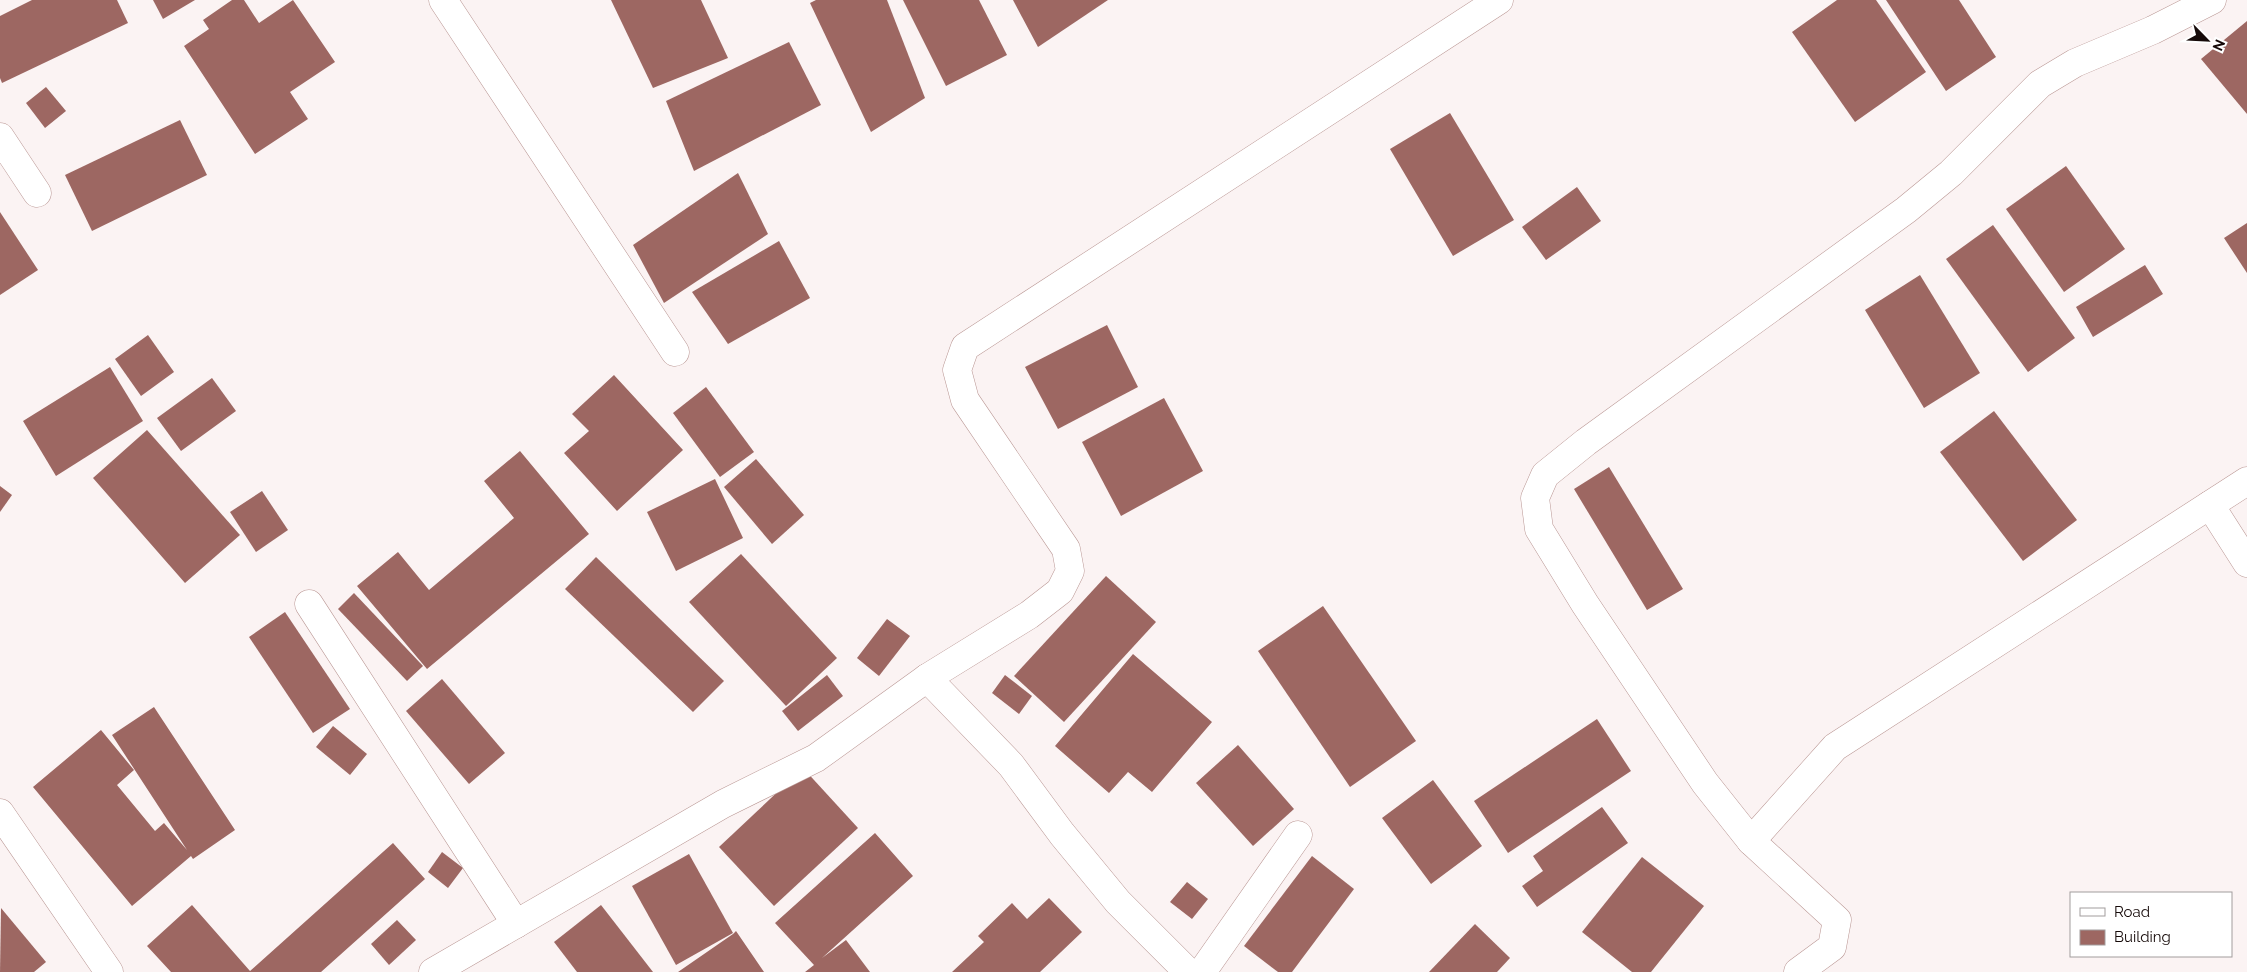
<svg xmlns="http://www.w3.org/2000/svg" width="2247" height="972" font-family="Raleway,sans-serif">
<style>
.building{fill:#9d6762}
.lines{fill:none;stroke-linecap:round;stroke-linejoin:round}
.minor-casing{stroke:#ba9794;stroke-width:29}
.minor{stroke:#fff;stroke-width:28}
</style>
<rect width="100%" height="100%" fill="#fbf3f3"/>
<g class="building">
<polygon points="32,0 117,0 128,23 2,83 0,78 0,16"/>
<polygon points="153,0 195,0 163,19"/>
<polygon points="232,0 244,0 259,23 293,0 335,62 290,92 308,119 255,154 184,46 209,29 203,20"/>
<polygon points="611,0 701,0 728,58 653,88"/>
<polygon points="816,0 887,0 925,98 871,132 810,3"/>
<polygon points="903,0 979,0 1007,55 946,86"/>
<polygon points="1013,0 1108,0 1038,47"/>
<polygon points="1837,0 1876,0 1926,72 1855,122 1792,32"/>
<polygon points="1886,0 1959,0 1996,57 1946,91"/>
<polygon points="2247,21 2247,114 2201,59"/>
<polygon points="789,42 821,105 694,171 666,101"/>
<polygon points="46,87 66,111 45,128 26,103"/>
<polygon points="1450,113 1514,220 1453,256 1390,149"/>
<polygon points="180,120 207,175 92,231 65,175"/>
<polygon points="2066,166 2125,249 2064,292 2006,209"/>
<polygon points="738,173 768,234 664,303 633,245"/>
<polygon points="1577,187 1601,221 1546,260 1522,227"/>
<polygon points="0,212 38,270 0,295"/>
<polygon points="2247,223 2247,273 2224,238"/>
<polygon points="1993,225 2075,338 2028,372 1946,259"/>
<polygon points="779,241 810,298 728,344 692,292"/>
<polygon points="2145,265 2163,294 2093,337 2076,307"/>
<polygon points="1920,275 1980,373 1924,408 1865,310"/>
<polygon points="1107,325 1138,387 1058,429 1025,367"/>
<polygon points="148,335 174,372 141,396 115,359"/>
<polygon points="110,367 143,421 56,476 23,421"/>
<polygon points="614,375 683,450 617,511 564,453 589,431 572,414"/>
<polygon points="212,378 236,411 181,451 157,418"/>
<polygon points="706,387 754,452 720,477 673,413"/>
<polygon points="1164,398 1203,471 1121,516 1082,442"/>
<polygon points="1994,411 2077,520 2023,561 1940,452"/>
<polygon points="147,430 240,535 185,583 93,478"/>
<polygon points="520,451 589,534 427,669 357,586 398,552 429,590 514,518 484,481"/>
<polygon points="756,459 804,515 772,544 724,487"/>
<polygon points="1609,467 1683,589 1647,610 1574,489"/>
<polygon points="715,479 743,538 676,571 647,512"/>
<polygon points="0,486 12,495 0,512"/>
<polygon points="262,491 288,530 256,552 230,512"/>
<polygon points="741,554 837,658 786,706 689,602"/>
<polygon points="596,557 724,681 693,712 565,589"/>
<polygon points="1106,576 1156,622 1064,722 1014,676"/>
<polygon points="354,593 423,666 407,681 338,609"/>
<polygon points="1323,606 1416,741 1350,787 1258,651"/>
<polygon points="285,612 350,709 313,733 249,637"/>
<polygon points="887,619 910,636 879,676 857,658"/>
<polygon points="1133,654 1212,722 1152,792 1128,772 1109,793 1055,746"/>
<polygon points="827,675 843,696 798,731 782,711"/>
<polygon points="1005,675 1032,696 1019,714 992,693"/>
<polygon points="442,679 505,753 469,784 406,711"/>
<polygon points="154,707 235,830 193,859 191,856 132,906 33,787 101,730 134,770 117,785 155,831 164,823 187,850 112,735"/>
<polygon points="1597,719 1631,771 1508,853 1474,801"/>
<polygon points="333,726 367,754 350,775 316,747"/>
<polygon points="1238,745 1294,809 1253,846 1196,783"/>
<polygon points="803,768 858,828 774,906 719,847"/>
<polygon points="1433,780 1482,846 1431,884 1382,818"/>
<polygon points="1602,807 1628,843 1537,907 1522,886 1543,871 1533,856"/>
<polygon points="875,833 913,876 822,958 846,940 870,972 805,972 814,965 775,923"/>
<polygon points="393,843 425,879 321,972 171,972 147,946 192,905 250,971"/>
<polygon points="442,852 463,868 448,888 428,872"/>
<polygon points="689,854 733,933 676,965 632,886"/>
<polygon points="1312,856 1354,889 1292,972 1278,972 1244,946"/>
<polygon points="1642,857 1704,906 1651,972 1632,972 1582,932"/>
<polygon points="1187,882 1208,899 1192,919 1170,902"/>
<polygon points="1049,898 1082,932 1040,972 952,972 984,942 978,936 1012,903 1027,919"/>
<polygon points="601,905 653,972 577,972 554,942"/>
<polygon points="1,908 46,962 34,972 0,972"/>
<polygon points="397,920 416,940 389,965 371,944"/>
<polygon points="1475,924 1510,958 1497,972 1429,972"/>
<polygon points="736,931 764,972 678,972 733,934"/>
</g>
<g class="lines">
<g class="minor-casing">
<g id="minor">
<polyline points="443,0 675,352"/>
<polyline points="0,137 37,193"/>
<polyline points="2210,505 2247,563"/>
<polyline points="309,604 516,924"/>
<polyline points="927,678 1011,765 1062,834 1118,902 1188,972"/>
<polyline points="0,813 109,972"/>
<polyline points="1751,841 1705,783 1585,604 1539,529 1535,498 1545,475 1586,442 1906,210 1951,173 2040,84 2075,63 2153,30 2212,0"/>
<polyline points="433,972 723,804 816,758 927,678 1029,615 1060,591 1070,571 1066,549 965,400 957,370 965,347 1499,0"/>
<polyline points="1202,972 1298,835"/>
<polyline points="1798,972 1832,947 1837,920 1751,841 1835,747 2247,481"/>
</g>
</g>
<use href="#minor" class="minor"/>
</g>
<rect x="2070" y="892" width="162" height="65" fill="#ffffff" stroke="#a29d9d"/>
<rect x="2080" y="908" width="25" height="8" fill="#ffffff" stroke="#a29d9d"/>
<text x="2114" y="917" font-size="15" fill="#160a09">Road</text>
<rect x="2080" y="930" width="25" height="15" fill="#9d6762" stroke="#a29d9d"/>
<text x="2114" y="942" font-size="15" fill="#160a09">Building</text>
<g transform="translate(2207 40) rotate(114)" stroke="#ffffff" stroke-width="4" paint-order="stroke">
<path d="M0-4L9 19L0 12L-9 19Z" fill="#160a09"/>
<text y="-8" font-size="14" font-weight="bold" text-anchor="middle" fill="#160a09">N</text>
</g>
</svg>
